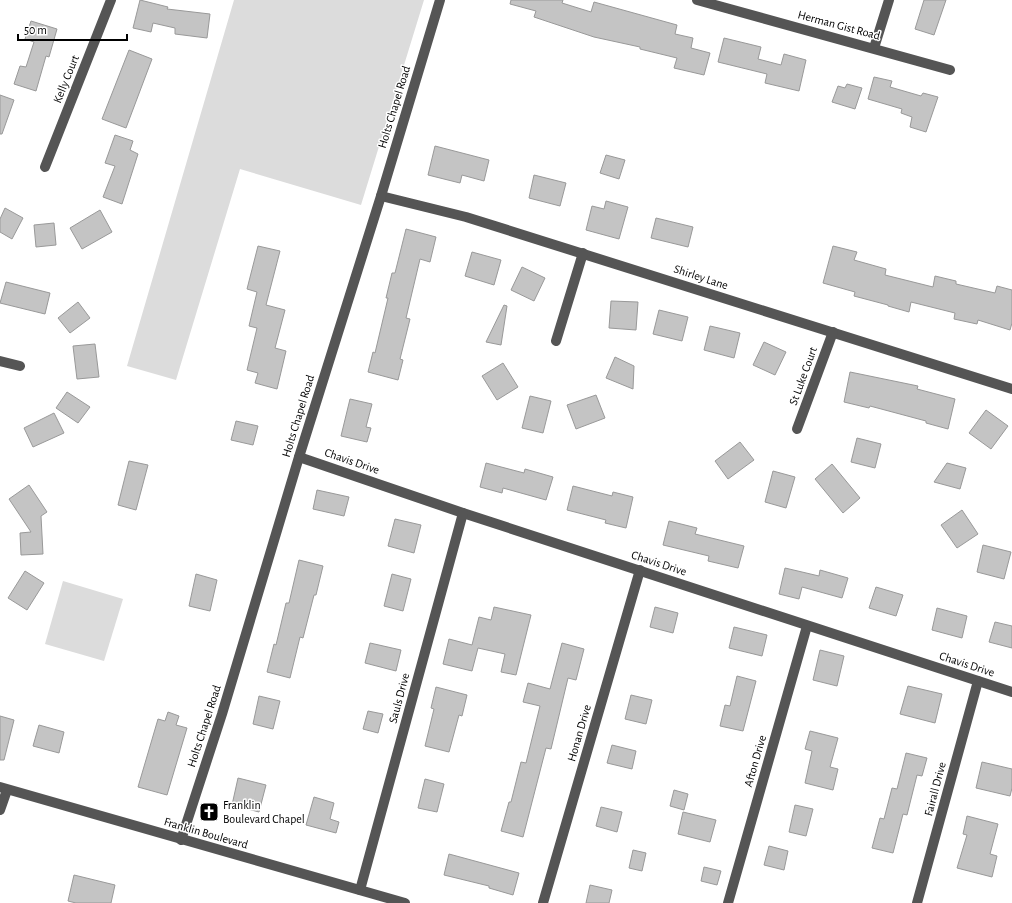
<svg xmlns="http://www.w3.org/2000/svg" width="1012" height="903" font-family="'Alegreya Sans',sans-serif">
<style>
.green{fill:#dcdcdc}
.building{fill:#c4c4c4;stroke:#999}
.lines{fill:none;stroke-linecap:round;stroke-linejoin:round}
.minor{stroke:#555;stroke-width:10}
.labels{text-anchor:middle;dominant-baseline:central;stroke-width:3;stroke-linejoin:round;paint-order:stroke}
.street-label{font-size:12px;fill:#000;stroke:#fff}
.poi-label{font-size:12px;fill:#000;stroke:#fff;text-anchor:start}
</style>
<rect width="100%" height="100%" fill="#fff"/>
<g class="green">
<polygon points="234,0 424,0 361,205 240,169 176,380 127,366"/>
<polygon points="63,581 123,599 104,661 45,644"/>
</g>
<g class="building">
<polygon points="140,0 168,7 167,9 210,14 207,38 175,34 175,28 153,23 151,32 133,28"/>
<polygon points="511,0 563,0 562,3 591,12 594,2 677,25 675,34 693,38 691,48 710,53 704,75 674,68 677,58 640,49 640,47 594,37 534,17 536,11 510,4"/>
<polygon points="924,0 946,0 934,35 915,29"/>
<polygon points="31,21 57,29 49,57 46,56 36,91 14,84 20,66 26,67 34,42 25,39"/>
<polygon points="724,38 761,47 758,59 781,65 784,54 806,60 799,91 765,83 767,74 718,62"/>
<polygon points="129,50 152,59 126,128 102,119"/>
<polygon points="874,77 892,81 890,87 921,96 923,93 938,97 926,132 910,127 912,117 901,113 902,109 868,99"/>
<polygon points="847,84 862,88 855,109 832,102 838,86 845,88"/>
<polygon points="0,95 14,100 2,134 0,134"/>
<polygon points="115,135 133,141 130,150 138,154 122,204 103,197 115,166 105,163"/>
<polygon points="435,146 489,160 484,181 462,175 460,183 428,175"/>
<polygon points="606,155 625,160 619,179 600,173"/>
<polygon points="534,175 566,183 560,206 529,198"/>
<polygon points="606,201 628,207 619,239 586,230 592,206 604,209"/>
<polygon points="5,208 23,218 12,239 0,232 0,219"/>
<polygon points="100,210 112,232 82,249 70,228"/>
<polygon points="656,218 693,227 688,247 651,238"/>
<polygon points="54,223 56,245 36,247 34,225"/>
<polygon points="406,229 436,237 430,262 420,259 406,318 410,319 400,359 403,360 398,380 368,372 373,352 375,353 388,298 386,298 392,273 395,273"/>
<polygon points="258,246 280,251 266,305 285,310 275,348 286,351 277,389 255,383 258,373 247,370 257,328 249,326 257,292 247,289"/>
<polygon points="833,246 857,252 854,260 886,269 885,275 933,287 935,276 956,281 956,284 995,293 997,286 1012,290 1012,323 1010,330 978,320 977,324 954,319 955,313 911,302 909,312 888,306 888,305 854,296 855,292 823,283"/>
<polygon points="472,252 501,260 494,285 465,276"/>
<polygon points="522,267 545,278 534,301 511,290"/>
<polygon points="6,282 50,293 45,314 0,303"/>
<polygon points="611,301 638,302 636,330 609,328"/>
<polygon points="78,302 90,318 70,333 58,318"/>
<polygon points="504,305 507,306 501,345 486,342"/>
<polygon points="659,310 688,317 682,341 653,334"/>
<polygon points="710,326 740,333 734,358 704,350"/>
<polygon points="764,342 786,352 775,375 753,365"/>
<polygon points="95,344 99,377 77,379 73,346"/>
<polygon points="615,357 634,366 633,389 606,378"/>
<polygon points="503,363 518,387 497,400 482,376"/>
<polygon points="850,372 918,386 917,389 955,399 948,429 926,423 926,421 870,406 869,408 844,402"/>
<polygon points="67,392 90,407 78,423 56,408"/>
<polygon points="596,395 605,418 576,429 567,405"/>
<polygon points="530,396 551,401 543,433 522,428"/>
<polygon points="350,399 372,404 366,427 371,428 367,442 341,436"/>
<polygon points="986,410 1008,426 991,449 969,433"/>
<polygon points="54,413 64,433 33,447 24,428"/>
<polygon points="236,421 258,426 253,445 231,440"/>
<polygon points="857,438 881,444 875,468 851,462"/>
<polygon points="740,442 754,460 728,479 715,461"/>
<polygon points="129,461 148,465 136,510 118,505"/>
<polygon points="486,463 524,473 525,469 553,477 546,500 503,488 502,493 480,487"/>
<polygon points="947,463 966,468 960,489 934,482"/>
<polygon points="832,464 860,498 843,513 815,479"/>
<polygon points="773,471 795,477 786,508 765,502"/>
<polygon points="29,485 47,512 41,516 43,554 21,555 20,533 31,532 9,499"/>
<polygon points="573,486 612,496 613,492 633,497 626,528 605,523 606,520 567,510"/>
<polygon points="317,490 349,497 344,516 313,509"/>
<polygon points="962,510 978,534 957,548 941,525"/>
<polygon points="395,519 421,525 414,553 388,546"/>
<polygon points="669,521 697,528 695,534 744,546 738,568 708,561 709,556 663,545"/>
<polygon points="983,545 1011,552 1004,579 977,572"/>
<polygon points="299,560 323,566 316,595 314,595 303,638 300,637 290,678 267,672 274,644 276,645 286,603 289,603"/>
<polygon points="785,568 819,576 820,570 848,578 842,598 802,587 799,599 779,594"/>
<polygon points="25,571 44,583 27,610 8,598"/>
<polygon points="196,574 217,580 210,611 189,606"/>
<polygon points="392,574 411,579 403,611 384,606"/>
<polygon points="876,587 903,595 896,616 869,608"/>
<polygon points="494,607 531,615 516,675 501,672 505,654 478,648 472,671 443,664 449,639 472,645 479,617 491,620"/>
<polygon points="655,607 678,613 673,633 650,627"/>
<polygon points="937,608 967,616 962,638 932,630"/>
<polygon points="995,622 1012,626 1012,648 989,642"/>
<polygon points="734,627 767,635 762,656 729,648"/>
<polygon points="370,643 401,650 396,671 365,663"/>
<polygon points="562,643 584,649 576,680 568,678 551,749 546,748 523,837 501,831 509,802 511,802 521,762 526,763 540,706 523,702 528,683 550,689"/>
<polygon points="820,650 844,656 837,686 813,680"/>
<polygon points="737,676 756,681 743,731 720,726 725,705 730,706"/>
<polygon points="908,686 942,694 935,723 900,714"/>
<polygon points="436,687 467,695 462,716 459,715 449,752 425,746 434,709 431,708"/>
<polygon points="631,695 652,700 646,724 625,719"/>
<polygon points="259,696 280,701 273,729 253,724"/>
<polygon points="368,711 383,714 378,733 363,729"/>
<polygon points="168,712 179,716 176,725 187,728 167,795 138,787 158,719 165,721"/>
<polygon points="0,716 14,720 4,760 0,760"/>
<polygon points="39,725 64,732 59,753 33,746"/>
<polygon points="810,731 838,738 830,767 838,769 833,790 805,783 812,751 805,749"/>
<polygon points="612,745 636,751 632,769 607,763"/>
<polygon points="906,753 927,758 922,776 917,775 907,815 903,814 893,853 872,848 880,818 884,819 892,788 897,789"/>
<polygon points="982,762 1012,769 1012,788 1010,796 976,788"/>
<polygon points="238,778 266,785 259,812 232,805"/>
<polygon points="425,779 444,784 437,812 418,808"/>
<polygon points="674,790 688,794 684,810 670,806"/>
<polygon points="314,797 334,803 330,819 339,822 336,833 306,825"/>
<polygon points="795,805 813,809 806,836 789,832"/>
<polygon points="601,807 622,812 617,832 596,826"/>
<polygon points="683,812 716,820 710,842 678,834"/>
<polygon points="967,816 998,824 990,854 997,856 992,877 957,868 967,835 963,834"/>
<polygon points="769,846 788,851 784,870 764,865"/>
<polygon points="633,850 646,853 642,871 629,868"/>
<polygon points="449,854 519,873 513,895 489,888 489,886 444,875"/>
<polygon points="704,867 721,871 717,885 701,881"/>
<polygon points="74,875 115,885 111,903 76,903 68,901"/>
<polygon points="590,885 612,890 609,903 586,903"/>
</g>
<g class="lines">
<g class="minor">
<polyline points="697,0 950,70"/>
<polyline points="874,48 889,0"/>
<polyline points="45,167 111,0"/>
<polyline points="381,196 466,217 1012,389"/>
<polyline points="556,341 583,253"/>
<polyline points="0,361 20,366"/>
<polyline points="797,429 833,332"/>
<polyline points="299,457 463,513 1012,692"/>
<polyline points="0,787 405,903"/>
<polyline points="0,810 7,790"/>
<polyline points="181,840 222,714 299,457 381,196 440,0"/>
<polyline points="360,890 463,513"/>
<polyline points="543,903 640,570"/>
<polyline points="728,903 807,626"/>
<polyline points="917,903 978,681"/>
</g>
</g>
<defs>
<g id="church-square" transform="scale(1)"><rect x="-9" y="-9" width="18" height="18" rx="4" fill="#000" stroke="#fff"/><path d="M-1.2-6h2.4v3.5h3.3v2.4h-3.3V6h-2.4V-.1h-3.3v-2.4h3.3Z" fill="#fff"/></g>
</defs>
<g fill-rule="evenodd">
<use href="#church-square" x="209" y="812"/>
</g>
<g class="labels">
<g class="street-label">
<text transform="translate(839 25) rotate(15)">Herman Gist Road</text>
<text transform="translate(66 79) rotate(-68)">Kelly Court</text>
<text transform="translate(394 107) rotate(-73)">Holts Chapel Road</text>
<text transform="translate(701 277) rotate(18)">Shirley Lane</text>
<text transform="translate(803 376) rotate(-70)">St Luke Court</text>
<text transform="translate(298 416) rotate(-73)">Holts Chapel Road</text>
<text transform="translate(352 461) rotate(19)">Chavis Drive</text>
<text transform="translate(659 563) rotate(18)">Chavis Drive</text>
<text transform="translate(967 664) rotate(18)">Chavis Drive</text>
<text transform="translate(399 698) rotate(-75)">Sauls Drive</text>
<text transform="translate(204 726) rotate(-72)">Holts Chapel Road</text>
<text transform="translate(579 733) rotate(-74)">Honan Drive</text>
<text transform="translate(755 761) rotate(-74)">Afton Drive</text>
<text transform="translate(935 789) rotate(-75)">Fairall Drive</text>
<text transform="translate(206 833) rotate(16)">Franklin Boulevard</text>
</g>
<g class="poi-label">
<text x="223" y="805">Franklin<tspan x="223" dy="14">Boulevard Chapel</tspan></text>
</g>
</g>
<path d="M18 34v6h109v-6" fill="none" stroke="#000000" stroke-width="2"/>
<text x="24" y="34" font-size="12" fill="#000000" stroke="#ffffff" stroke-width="3" paint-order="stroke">50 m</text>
</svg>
